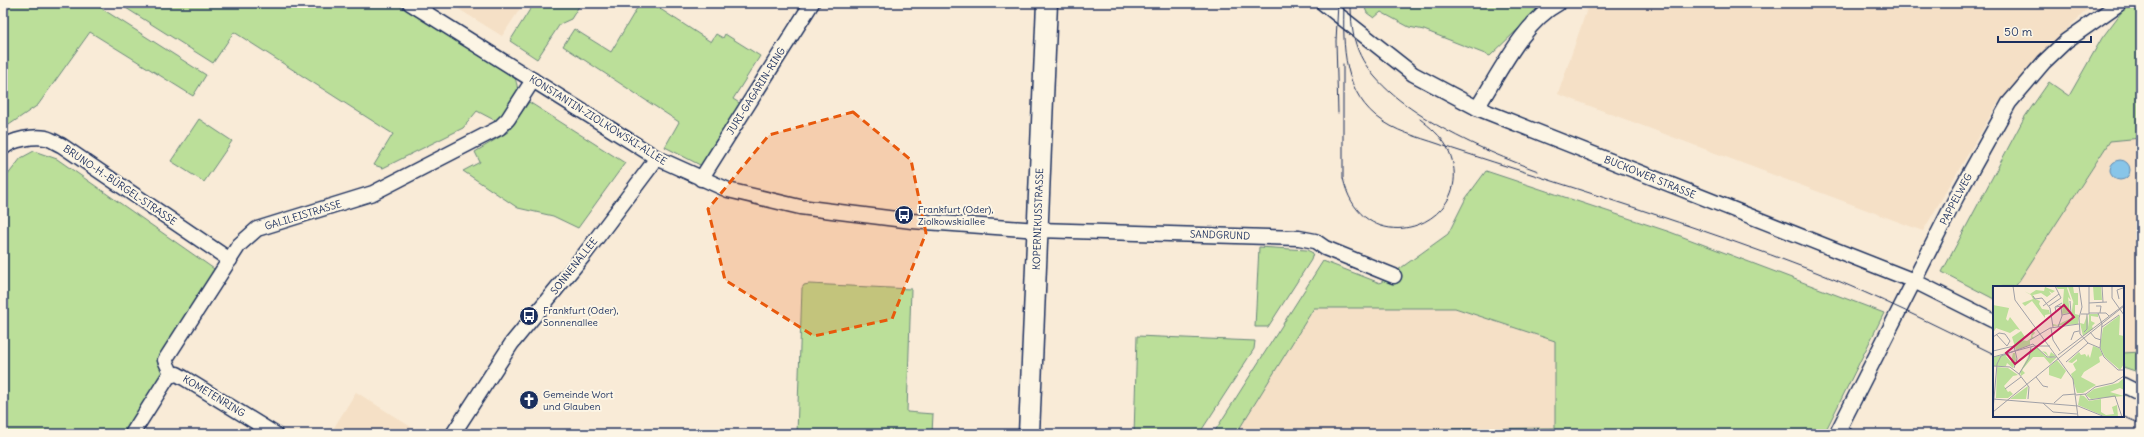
<svg xmlns="http://www.w3.org/2000/svg" width="2144" height="437" font-family="Delius,sans-serif">
<style>
.built{fill:#f5e0c6}
.green{fill:#bbdf99;stroke:#6b877c}
.water{fill:#88c5e8;stroke:#5c89b1}
.lines{fill:none;stroke-linecap:round;stroke-linejoin:round}
.street-casing{stroke:#1b2f5e;stroke-width:17}
.secondary-casing{stroke:#1b2f5e;stroke-width:23}
.street{stroke:#fcf5e5;stroke-width:14}
.secondary{stroke:#fcf5e5;stroke-width:20}
.tram{stroke:#1b2f5e;stroke-width:1}
.marked{fill:#e8590c;fill-opacity:0.2;stroke:#e8590c;stroke-width:3;stroke-dasharray:8 5;stroke-linejoin:round}
.labels{text-anchor:middle;dominant-baseline:central;stroke-width:4;stroke-linejoin:round;paint-order:stroke}
.street-label{font-size:10px;fill:#1b2f5e;stroke:#fcf5e5}
.poi-label{font-size:10px;fill:#1b2f5e;stroke:#fcf5e5;text-anchor:start}
.inset-road{fill:none;stroke:#a0a0a7;stroke-width:1}
.view{fill:#c2185b;fill-opacity:0.15;stroke:#c2185b;stroke-width:2}
.inset-edge{fill:none;stroke:#1b2f5e;stroke-width:2}
</style>
<rect width="100%" height="100%" fill="#f9ebd7"/>
<filter id="ink" filterUnits="userSpaceOnUse"><feTurbulence type="fractalNoise" baseFrequency=".025" numOctaves="2"/><feDisplacementMap in="SourceGraphic" scale="8" xChannelSelector="R" yChannelSelector="G"/><feConvolveMatrix kernelMatrix="1 2 1 2 8 2 1 2 1" color-interpolation-filters="sRGB"/></filter>
<g filter="url(#ink)">
<g class="built">
<polygon points="449,3 524,3 502,36"/>
<polygon points="1589,3 2094,3 2060,36 1998,103 1923,231 1558,94"/>
<polygon points="2141,138 2141,352 2123,353 2123,287 2015,287 2110,140"/>
<polygon points="1314,308 1455,308 1555,341 1555,428 1437,429 1436,434 1236,434"/>
<polygon points="356,392 422,434 330,434"/>
</g>
<g class="green">
<polygon points="3,3 93,3 206,75 193,96 90,32 38,105 3,129"/>
<path d="M118,3H395L515,78C517,84 519,91 516,97C513,105 503,118 496,121L477,111L463,128L383,168L374,165L393,134L234,32L213,63Z"/>
<polygon points="534,3 581,3 571,19 560,24 537,59 510,41"/>
<polygon points="640,3 651,3 711,42 716,34 723,38 725,34 760,56 733,99 741,104 705,162 700,165 665,147 679,122 563,46 574,29 611,52"/>
<polygon points="1363,3 1545,3 1490,56 1424,30 1409,27 1381,12 1374,18 1367,13"/>
<polygon points="2141,3 2141,138 2110,141 2015,287 1994,287 1994,299 1942,272 2024,118 2049,82 2069,96 2102,38 2123,10"/>
<polygon points="529,102 625,163 578,228 553,216 518,208 463,171 480,162 475,152 508,132"/>
<polygon points="199,119 232,141 204,182 171,161"/>
<polygon points="34,151 57,159 217,271 163,372 124,434 3,434 3,181 21,158"/>
<polygon points="1486,171 1670,232 1884,313 1824,434 1436,434 1437,429 1555,428 1555,341 1455,308 1314,308 1236,434 1213,434 1323,261 1380,283 1448,234 1466,198"/>
<polygon points="1259,247 1307,250 1313,253 1311,260 1268,327 1255,327"/>
<polygon points="809,284 911,289 907,412 933,414 932,434 797,434 802,288 804,285"/>
<polygon points="1137,336 1255,341 1254,349 1199,434 1134,434"/>
<polygon points="2141,352 2141,373 2123,367 2123,353"/>
</g>
<circle class="water" cx="2120" cy="170" r="10"/>
<g class="lines">
<g class="street-casing">
<g id="street">
<polyline points="410,3 657,158 728,190 800,207 912,221 1038,230 1299,238 1315,241 1325,248 1394,276"/>
<polyline points="1323,3 1413,74 1477,108 1914,281 1994,321"/>
<path d="M1477,108C1499,74 1523,22 1559,3"/>
<path d="M3,148C12,139 34,136 46,138C51,139 56,143 61,145L230,260"/>
<polyline points="701,179 812,3"/>
<polyline points="172,375 165,360 239,245 257,229 373,193 499,128 508,119 533,80"/>
<polyline points="172,375 177,374 184,378 275,434"/>
<polyline points="2123,385 2141,394"/>
<polyline points="132,434 168,377 172,375"/>
<polyline points="453,434 512,343 584,255 657,158"/>
<polyline points="1845,434 1838,431 1957,196 2009,103 2044,62 2066,41 2120,3"/>
</g>
</g>
<g class="secondary-casing">
<polyline id="secondary" points="1029,434 1047,3"/>
</g>
<use href="#street" class="street"/>
<use href="#secondary" class="secondary"/>
<g class="tram">
<path d="M1344,3C1343,47 1342,94 1384,122C1402,134 1426,139 1447,147C1570,187 1695,225 1816,272C1877,296 1935,325 1994,354"/>
<path d="M1351,3C1351,20 1352,35 1358,50C1381,108 1484,151 1538,171"/>
<path d="M1343,64V178C1363,270 1485,222 1447,147C1441,136 1430,127 1420,119"/>
<polyline points="1338,113 1336,41 1338,3"/>
<polyline points="2122,416 2141,424"/>
</g>
</g>
</g>
<path class="marked" d="M853,112L911,160L926,233L892,319L814,336L725,280L708,209L769,135Z"/>
<defs>
<g id="bus-disc" transform="scale(1)"><circle r="9.5" fill="#1b2f5e" stroke="#fcf5e5"/><path d="M-5-6H5V4H4V6H2V4H-2V6H-4V4H-5ZM-3.5-4V0h7V-4ZM-3.5 1.2v1.5H-2V1.2ZM2 1.2v1.5H3.5V1.2Z" fill="#fff"/></g>
<g id="church-disc" transform="scale(1)"><circle r="9.5" fill="#1b2f5e" stroke="#fcf5e5"/><path d="M-1.2-6h2.4v3.5h3.3v2.4h-3.3V6h-2.4V-.1h-3.3v-2.4h3.3Z" fill="#fff"/></g>
</defs>
<g fill-rule="evenodd">
<use href="#bus-disc" x="904" y="215"/>
<use href="#bus-disc" x="529" y="316"/>
<use href="#church-disc" x="529" y="400"/>
</g>
<g class="labels">
<g class="street-label">
<text transform="translate(756 91) rotate(-58)">JURI-GAGARIN-RING</text>
<text transform="translate(598 120) rotate(32)">KONSTANTIN-ZIOLKOWSKI-ALLEE</text>
<text transform="translate(1650 177) rotate(22)">BUCKOWER STRASSE</text>
<text transform="translate(120 185) rotate(34)">BRUNO-H.-BÜRGEL-STRASSE</text>
<text transform="translate(1956 199) rotate(-62)">PAPPELWEG</text>
<text transform="translate(303 215) rotate(-17)">GALILEISTRASSE</text>
<text transform="translate(1038 219) rotate(-88)">KOPERNIKUSSTRASSE</text>
<text transform="translate(1220 235) rotate(2)">SANDGRUND</text>
<text transform="translate(574 266) rotate(-52)">SONNENALLEE</text>
<text transform="translate(214 396) rotate(31)">KOMETENRING</text>
</g>
<g class="poi-label">
<text x="918" y="209">Frankfurt (Oder),<tspan x="918" dy="12">Ziolkowskiallee</tspan></text>
<text x="543" y="310">Frankfurt (Oder),<tspan x="543" dy="12">Sonnenallee</tspan></text>
<text x="543" y="394">Gemeinde Wort<tspan x="543" dy="12">und Glauben</tspan></text>
</g>
</g>
<g transform="translate(1993 286)">
<rect width="131" height="131" fill="#f9ebd7"/>
<path d="M62,0H80L81,7H85V19H82V28L86,29L85,38L60,40V38L64,39L78,32L80,16L81,18L75,1L74,2L78,14L75,11L77,27L69,28L71,3H65ZM100,0H108L109,14H101ZM52,1L62,5L59,7L56,5L58,8L54,11L48,7L40,9L42,13L47,15L46,18L49,23L56,24L57,28L52,29V32L39,15L32,20L29,17L40,13L38,9L31,5L37,8L43,4L51,5ZM18,15L13,33L15,35L17,31L27,44L23,43L17,47L3,42L0,47V19L16,22ZM96,28H105V31L98,30V35L102,37L99,40L100,43L90,50L87,37L91,38L94,29L96,41ZM127,29L126,49L131,50V78L127,84L112,71L107,61L110,42ZM39,42L42,47L39,50L41,52L37,54V59L23,64L19,51L28,45L32,51L29,54L34,55L38,52ZM100,60L106,62L110,69L106,71L107,76L91,86L88,91L103,99L90,107H84L78,88L83,84L80,78L84,75V73L79,77L75,76L86,66L88,69L92,68L94,71L95,68L97,72ZM44,61L53,71L57,72L49,65L53,66L56,71L58,66L63,70L58,72L64,71L57,78L51,71H40L29,84L32,87L28,90L27,86L39,63ZM20,67H22L23,74L20,82L14,77L13,80H0V71L16,68L13,70L18,76ZM64,74L73,85L68,93L56,89V81ZM4,81L15,82L25,89L20,90L11,100L15,106L17,105L20,108L15,112H3ZM131,92V104L127,102L117,106L131,110L98,113L93,109L101,103L125,97ZM35,100L33,113H17ZM87,109L91,110L96,115L108,113V126L113,129L121,128L119,121L124,119L125,131H113L85,119Z" fill="#bbdf99"/>
<path class="inset-road" d="M20,0L22,14L80,93L85,131M86,0L89,21L86,32L87,48L95,57L107,62L111,71L125,84H131M109,0L110,16M119,0V12L131,29M40,10L42,13L49,12L57,22L60,41M126,13L124,4L130,2M96,17L114,16M50,20L66,8M56,20L68,12L62,0M103,20H108L107,27M63,21L68,20L69,30L65,41M63,25L62,21L69,17M96,27H113L116,30M105,27L109,38L107,62M88,28H96V0M69,29L78,27L77,15M109,41L126,29M58,42L60,54L67,65M91,46L94,43V28M97,46L102,52L108,54M3,48L14,60M0,51L6,47L12,48L17,55L14,60M37,54L57,42L86,38M78,54L81,46L86,45M0,65L21,60L24,73L21,82M65,69L131,19M0,71L41,60H57M66,72L131,20M73,76L95,57M0,80L17,81L26,88L36,101L35,113M26,88L36,72L38,61M43,91L50,100L55,101M12,103L28,91M92,108L96,114L122,110L129,131M83,109L93,108L102,101L120,97L131,90M0,113L85,120L112,131M50,117L60,126L84,128M61,117L70,109L83,108M0,124L4,78L8,70L40,58L54,71H63M0,126L66,72"/>
<path class="view" d="M71,19L81,31L22,78L13,67Z"/>
<rect width="131" height="131" class="inset-edge"/>
</g>
<rect width="2144" height="437" fill="none" stroke="#fcf5e5" stroke-width="16"/>
<rect x="8" y="8" width="2128" height="421" fill="none" stroke="#1b2f5e" stroke-width="1.5" filter="url(#ink)"/>
<path d="M1998 36v6h93v-6" fill="none" stroke="#1b2f5e" stroke-width="2"/>
<text x="2004" y="36" font-size="12" fill="#1b2f5e" stroke="#fcf5e5" stroke-width="3" paint-order="stroke">50 m</text>
</svg>
